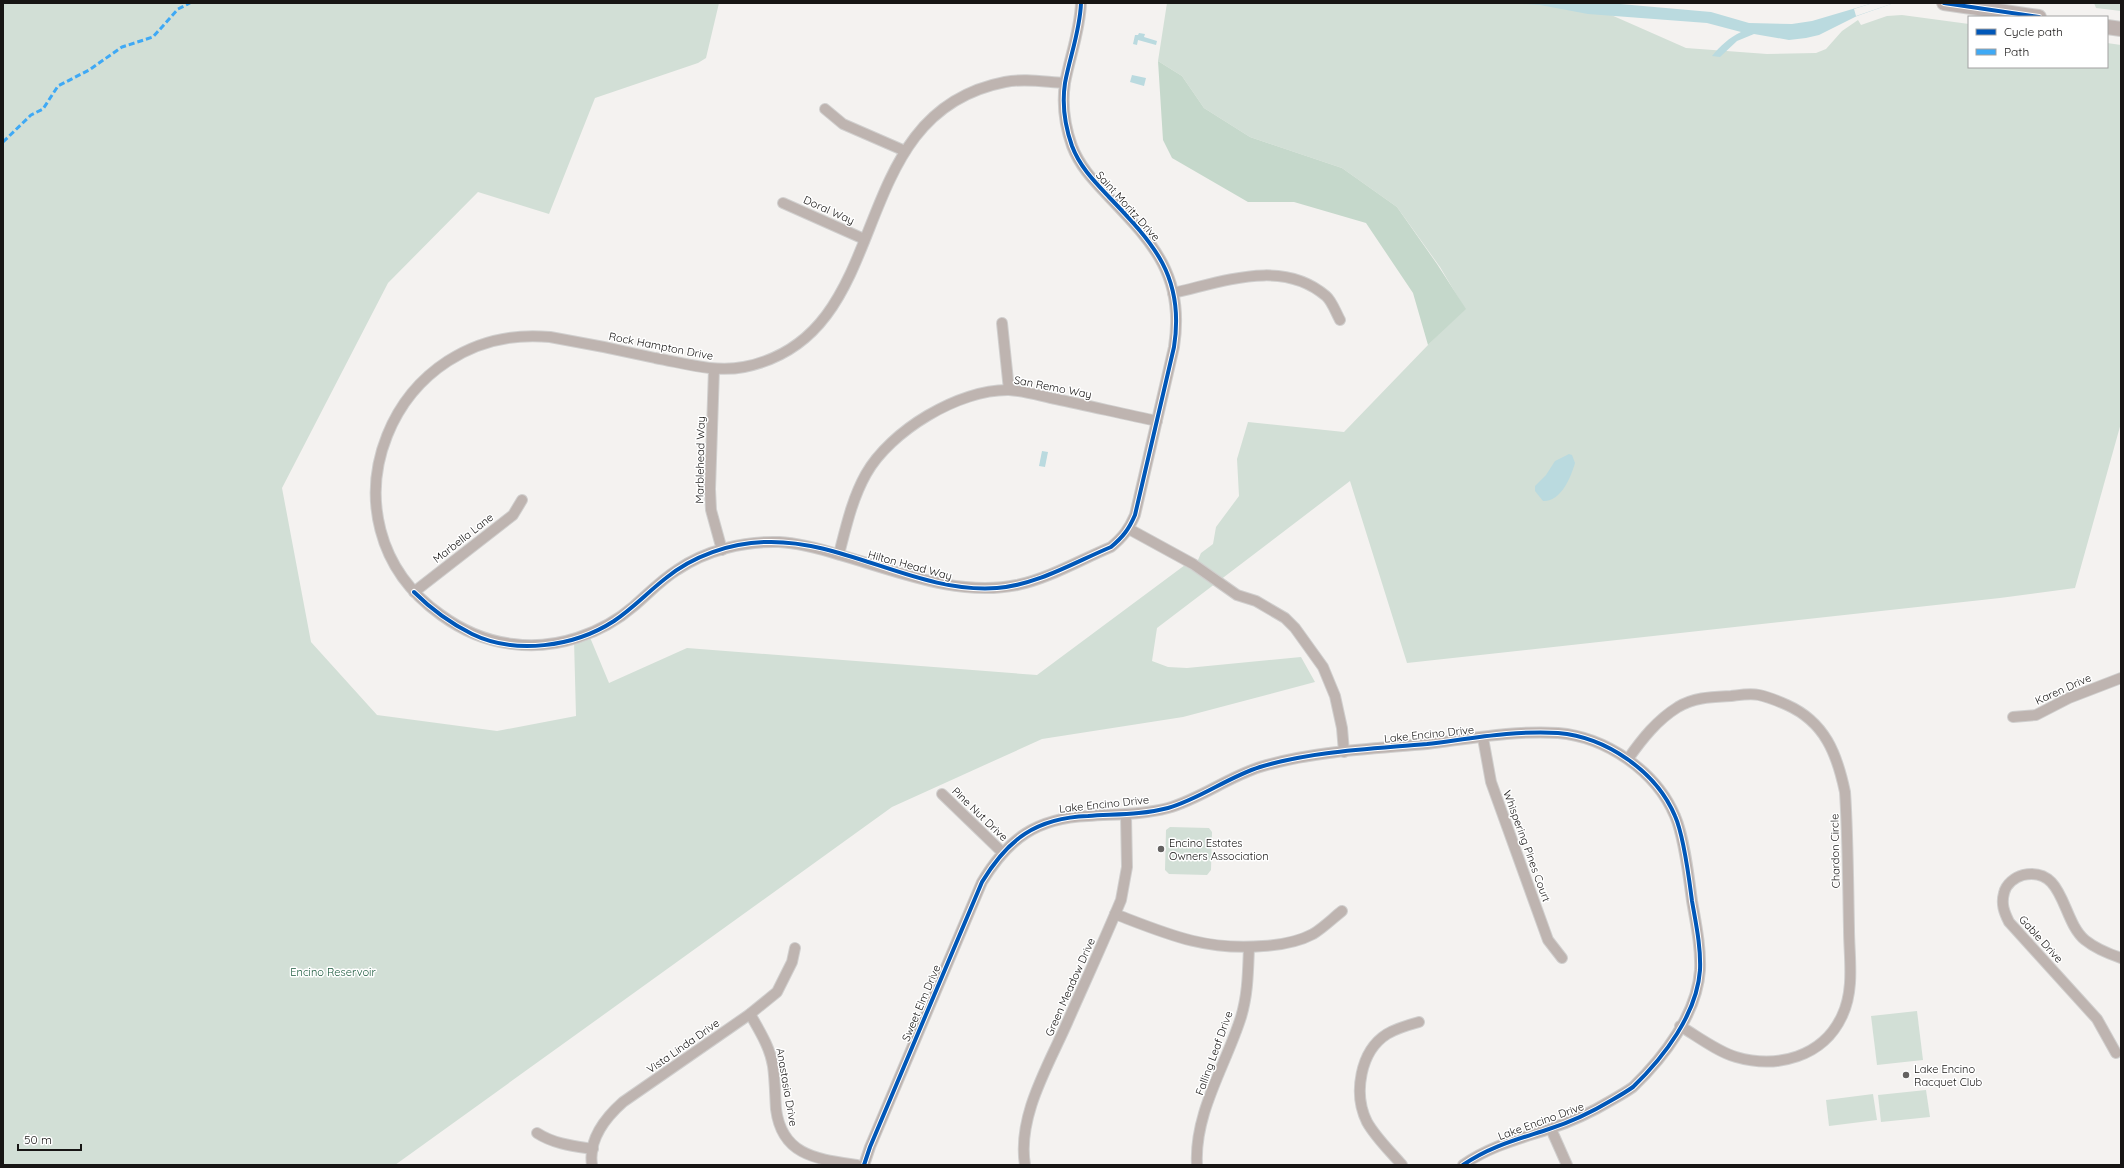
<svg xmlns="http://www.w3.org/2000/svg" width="2124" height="1168" font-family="Quicksand,sans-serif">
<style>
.green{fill:#d2dfd6}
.forest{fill:#c5d8cb}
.water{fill:#badadf}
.pier{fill:#f4f2f0}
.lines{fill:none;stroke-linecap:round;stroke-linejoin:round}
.minor-casing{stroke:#d0cfce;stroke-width:12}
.secondary-casing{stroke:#d0cfce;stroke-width:16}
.minor{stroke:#beb4b0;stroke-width:10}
.secondary{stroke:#bdb2af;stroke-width:14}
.quiet{stroke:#3fa9f5;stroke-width:3;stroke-dasharray:6 3;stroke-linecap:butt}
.cycleway-casing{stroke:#fff;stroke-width:6}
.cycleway{stroke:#0057b8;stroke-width:4}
.poi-dot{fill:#646261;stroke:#fff;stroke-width:1.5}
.labels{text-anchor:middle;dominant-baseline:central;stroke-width:3;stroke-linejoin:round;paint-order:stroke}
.street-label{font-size:11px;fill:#171514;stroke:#fff}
.poi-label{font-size:11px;fill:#171514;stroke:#fff;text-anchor:start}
.park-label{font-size:11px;fill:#1c593d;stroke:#fff}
</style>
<rect width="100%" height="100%" fill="#f4f2f0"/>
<g class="green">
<polygon points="3,3 719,3 706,58 698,63 595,98 549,214 478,192 388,283 282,488 311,642 377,715 497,731 576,716 574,640 589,635 609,683 687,648 1037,675 1185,565 1198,560 1201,553 1213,544 1216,527 1239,496 1237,459 1248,422 1344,432 1428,345 1465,309 1440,267 1397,207 1342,168 1250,137 1204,108 1182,76 1158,61 1167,3 1584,3 1686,48 1767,54 1816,53 1826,49 1842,31 1858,20 1861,25 1887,16 1902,15 1969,24 1969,67 2107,67 2107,43 2121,45 2121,423 2075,588 2000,598 1407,663 1350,481 1157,628 1152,661 1168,667 1187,668 1301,657 1315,682 1183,717 1042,739 892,807 395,1165 3,1165"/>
<polygon points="2094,3 2121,3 2121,11 2096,8"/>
<polygon points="1170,827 1209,828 1212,832 1211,870 1207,875 1169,874 1165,870 1166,830"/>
<polygon points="1917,1011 1923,1060 1877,1065 1871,1016"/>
<polygon points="1926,1090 1930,1117 1881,1122 1878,1095"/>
<polygon points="1873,1094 1877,1120 1829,1126 1826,1100"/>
</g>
<polygon class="forest" points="1158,61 1182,76 1204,108 1250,137 1342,168 1397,207 1437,264 1466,309 1428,345 1413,293 1366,223 1294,202 1248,202 1172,158 1163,140"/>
<g class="water">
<path d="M1508,3H1609L1711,12L1749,23L1792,24L1812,21L1873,3H1894L1857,16L1819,35L1806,38L1789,40L1754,34L1737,41L1720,57L1712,56C1721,45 1729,38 1741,32L1707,23L1588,14L1540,5Z"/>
<polygon points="1139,33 1145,34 1144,37 1157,41 1156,45 1138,40 1137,45 1133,44 1135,35 1138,35"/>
<polygon points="1132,75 1146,78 1144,86 1130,82"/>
<polygon points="1042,451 1048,452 1045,467 1039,466"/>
<path d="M1569,454L1572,455L1575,463C1571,477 1561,502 1543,501L1535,491V486L1546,475L1555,461Z"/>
</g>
<polygon class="pier" points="1873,3 1894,3 1856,16 1854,9"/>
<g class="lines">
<g class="minor-casing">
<g id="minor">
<path d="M1065,83C1045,82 1025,78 1005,82C839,114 900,336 744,367C714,373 684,363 655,358C620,350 585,343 550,337C392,322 310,522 441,615C463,631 486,641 513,644C555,650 602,634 634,606C648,594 661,580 677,570C706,550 745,541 779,542C800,543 821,549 840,555C897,571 957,597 1017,585C1048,579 1082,559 1111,547C1123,537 1129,529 1135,515L1174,347C1185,277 1154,244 1109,197C1094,181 1080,167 1072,146C1065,126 1062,103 1065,83C1070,56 1080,31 1081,3"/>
<polyline points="825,109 843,124 905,151"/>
<polyline points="783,203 864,239"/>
<path d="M1173,293C1223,282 1282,258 1326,296C1332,301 1336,313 1340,320"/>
<polyline points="1002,323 1009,390"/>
<polyline points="714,369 710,489 711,510 722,550"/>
<polyline points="1129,529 1193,564 1237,595 1256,601 1285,618 1295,628 1323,667 1335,696 1342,728 1344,752"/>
<path d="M839,554C846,527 852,499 866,474C890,431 959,389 1009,390C1025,391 1041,396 1056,399C1090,406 1123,414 1157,421"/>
<polyline points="414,592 513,515 522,500"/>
<polyline points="2013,717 2036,715 2069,698 2121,678"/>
<polyline points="1483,738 1491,782 1548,940 1562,958"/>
<path d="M1628,759C1642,739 1657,720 1678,707C1695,697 1712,697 1731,696C1740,695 1750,693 1759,695C1768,697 1778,701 1787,705C1825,722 1837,754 1845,792C1848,837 1848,883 1849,929C1849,957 1855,989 1842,1016C1823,1057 1777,1069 1736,1057C1718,1052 1697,1036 1680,1026"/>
<polyline points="942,794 1002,852"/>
<path d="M1115,914C1167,934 1205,951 1263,946C1280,945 1298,942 1313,934C1323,928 1332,919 1342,911"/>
<path d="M750,1014C759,1030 770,1047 773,1066C775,1080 775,1095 776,1109C782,1156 817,1159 857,1165"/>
<path d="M2116,1053L2097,1019L2009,922C2004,912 2001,904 2004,893C2006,884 2015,877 2023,875C2065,866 2061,920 2085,940C2095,948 2109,954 2121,958"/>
<polyline points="1551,1129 1567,1165"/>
<path d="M537,1133C554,1144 573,1146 593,1149"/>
<path d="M592,1165C588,1139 605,1118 623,1102L750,1014L777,992L792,962L795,948"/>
<path d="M864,1165L870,1147L982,882C1008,839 1036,818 1088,816C1115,814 1141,815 1168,808C1200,799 1228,777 1260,767C1313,751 1372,749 1427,744C1468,739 1516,730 1558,733C1606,737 1656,771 1675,816C1684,836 1689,878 1692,901C1696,924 1701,947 1700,970C1697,1014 1664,1057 1633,1087C1626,1092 1619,1096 1612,1100C1592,1112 1571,1122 1549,1129C1519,1139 1490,1146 1463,1165"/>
<path d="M1025,1165C1017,1117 1048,1066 1067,1023C1085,982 1104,941 1121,900L1127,867L1126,816"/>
<path d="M1197,1165C1194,1113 1226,1065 1241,1017C1248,994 1248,971 1249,947"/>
<path d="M1402,1165C1390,1151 1376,1138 1367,1122C1353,1094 1360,1051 1387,1034C1397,1028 1408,1025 1419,1022"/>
</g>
</g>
<g class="secondary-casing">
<g id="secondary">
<polyline points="1944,3 2039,17"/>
<polyline points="2107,27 2121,29"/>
</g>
</g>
<use href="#minor" class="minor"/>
<use href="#secondary" class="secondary"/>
<polyline class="quiet" points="3,142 31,115 43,109 58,86 89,70 122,47 153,37 178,9 190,3"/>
<g class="cycleway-casing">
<g id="cycleway">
<polyline points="1944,3 2039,17"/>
<path d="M414,592C431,609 450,623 472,634C515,655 574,647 614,621C633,608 648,592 666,578C693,556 730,543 765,542C845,539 917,594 997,588C1037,585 1075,562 1111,547C1123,537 1129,529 1135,515L1174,347C1185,277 1154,244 1109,197C1094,181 1080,167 1072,146C1065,126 1062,103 1065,83C1070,56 1080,31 1081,3"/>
<path d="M864,1165L870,1147L982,882C1008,839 1036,818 1088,816C1115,814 1141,815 1168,808C1200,799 1228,777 1260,767C1313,751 1372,749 1427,744C1468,739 1516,730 1558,733C1606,737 1656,771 1675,816C1684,836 1689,878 1692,901C1696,924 1701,947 1700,970C1697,1014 1664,1057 1633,1087C1626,1092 1619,1096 1612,1100C1592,1112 1571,1122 1549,1129C1519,1139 1490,1146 1463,1165"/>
</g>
</g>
<use href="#cycleway" class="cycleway"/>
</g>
<g class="poi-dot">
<circle cx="1161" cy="849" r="4"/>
<circle cx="1906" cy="1075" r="4"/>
</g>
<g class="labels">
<g class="street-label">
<text transform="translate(1128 206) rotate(48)">Saint Moritz Drive</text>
<text transform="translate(829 210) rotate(24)">Doral Way</text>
<text transform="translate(661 346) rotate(11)">Rock Hampton Drive</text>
<text transform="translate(1053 387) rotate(11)">San Remo Way</text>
<text transform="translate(700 460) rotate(-89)">Marblehead Way</text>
<text transform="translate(463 538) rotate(-38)">Marbella Lane</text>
<text transform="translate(910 565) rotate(15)">Hilton Head Way</text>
<text transform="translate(2063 689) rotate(-24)">Karen Drive</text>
<text transform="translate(1429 734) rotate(-6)">Lake Encino Drive</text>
<text transform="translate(1104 804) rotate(-6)">Lake Encino Drive</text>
<text transform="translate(980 814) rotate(44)">Pine Nut Drive</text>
<text transform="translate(1527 846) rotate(70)">Whispering Pines Court</text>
<text transform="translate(1835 851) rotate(-91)">Chardon Circle</text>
<text transform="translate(2041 939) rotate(48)">Gable Drive</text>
<text transform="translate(1070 987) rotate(-66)">Green Meadow Drive</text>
<text transform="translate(921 1003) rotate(-67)">Sweet Elm Drive</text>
<text transform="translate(683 1046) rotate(-35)">Vista Linda Drive</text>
<text transform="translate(1214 1053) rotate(-70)">Falling Leaf Drive</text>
<text transform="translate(787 1087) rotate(80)">Anastasia Drive</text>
<text transform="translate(1541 1121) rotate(-20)">Lake Encino Drive</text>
</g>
<g class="poi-label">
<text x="1169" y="843">Encino Estates<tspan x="1169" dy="13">Owners Association</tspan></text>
<text x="1914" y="1069">Lake Encino<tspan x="1914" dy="13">Racquet Club</tspan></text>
</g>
<g class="park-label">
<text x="333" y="972">Encino Reservoir</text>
</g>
</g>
<rect width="2124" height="1168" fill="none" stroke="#171514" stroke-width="8"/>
<rect x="1968" y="16" width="140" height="52" fill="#ffffff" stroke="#a2a1a1"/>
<rect x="1976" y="29" width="20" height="6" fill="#0057b8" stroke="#a2a1a1"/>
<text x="2004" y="36" font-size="12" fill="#171514">Cycle path</text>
<rect x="1976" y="49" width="20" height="6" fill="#3fa9f5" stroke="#a2a1a1"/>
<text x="2004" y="56" font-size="12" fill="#171514">Path</text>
<path d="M18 1144v6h63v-6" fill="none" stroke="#171514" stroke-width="2"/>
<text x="24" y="1144" font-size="12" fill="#171514" stroke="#ffffff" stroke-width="3" paint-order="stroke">50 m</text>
</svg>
